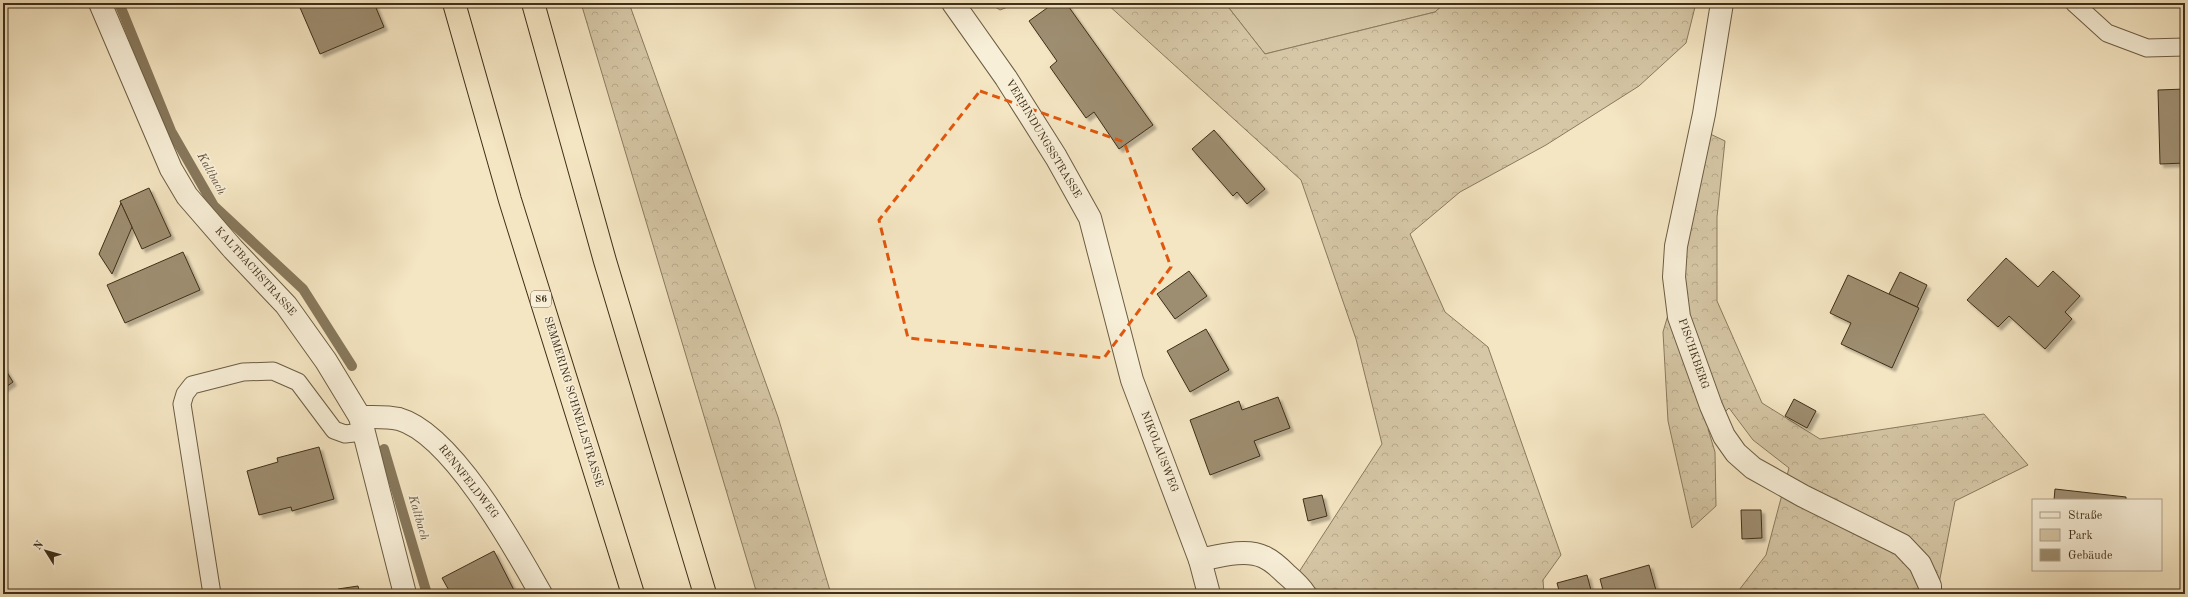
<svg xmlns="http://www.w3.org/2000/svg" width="2188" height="597" font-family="'Old Standard TT',serif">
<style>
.green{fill:#d6c7a6;stroke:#8a7b5f}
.forest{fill:url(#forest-crowns);stroke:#8a7b5f}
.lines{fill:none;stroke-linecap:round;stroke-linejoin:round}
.stream{stroke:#87785c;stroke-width:10}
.building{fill:#9e8e71;stroke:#3f2f18;filter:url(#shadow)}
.lane-casing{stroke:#6c5d43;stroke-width:19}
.street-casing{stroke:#6c5d43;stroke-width:24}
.highway-casing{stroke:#3f2f18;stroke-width:24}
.lane{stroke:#f8efd8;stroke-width:17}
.street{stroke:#f8efd8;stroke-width:22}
.highway{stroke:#f5e6c3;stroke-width:22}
.marked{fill:none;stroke:#e0570d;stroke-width:3;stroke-dasharray:8 5;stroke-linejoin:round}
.labels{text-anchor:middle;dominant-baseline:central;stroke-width:3.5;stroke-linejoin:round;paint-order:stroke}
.shield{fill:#f8efd8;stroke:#766952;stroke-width:1}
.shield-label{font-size:10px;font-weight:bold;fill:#3f2f18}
.street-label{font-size:11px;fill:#3f2f18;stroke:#f8efd8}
.water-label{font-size:12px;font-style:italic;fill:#5d4d34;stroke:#f8efd8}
</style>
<defs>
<pattern id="forest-crowns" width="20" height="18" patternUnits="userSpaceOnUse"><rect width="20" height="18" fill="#d6c7a6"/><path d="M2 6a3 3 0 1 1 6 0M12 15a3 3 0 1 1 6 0" fill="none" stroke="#b9ab8e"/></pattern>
<filter id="shadow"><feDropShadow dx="3.5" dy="3.5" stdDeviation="1" flood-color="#0004"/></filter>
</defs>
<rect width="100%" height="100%" fill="#f5e6c3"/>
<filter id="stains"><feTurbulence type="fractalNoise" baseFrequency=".005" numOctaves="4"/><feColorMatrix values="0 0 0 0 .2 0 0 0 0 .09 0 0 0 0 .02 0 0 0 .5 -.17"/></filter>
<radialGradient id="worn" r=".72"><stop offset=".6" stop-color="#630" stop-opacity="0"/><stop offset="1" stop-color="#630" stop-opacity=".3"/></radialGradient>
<polygon class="green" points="1225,3 1445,3 1435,12 1265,54"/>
<g class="forest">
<polygon points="581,3 629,3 778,417 831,594 757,594"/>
<polygon points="989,3 1018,3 1000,10"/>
<polygon points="1106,3 1225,3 1265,54 1435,12 1445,3 1696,3 1686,43 1639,86 1546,145 1460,192 1410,234 1445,312 1488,347 1561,555 1543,580 1544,594 1311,594 1297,575 1382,444 1356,339 1301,180"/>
<polygon points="1706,132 1725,141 1717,217 1717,301 1762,403 1820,439 1984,414 2028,465 1955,501 1937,594 1736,594 1766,555 1789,468 1753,440 1729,408 1708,429 1715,452 1716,506 1692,528 1668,421 1663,332 1682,267"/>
</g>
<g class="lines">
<g class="stream">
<polyline points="119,3 171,131 214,206 303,289 352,366"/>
<polyline points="384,449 427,594"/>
</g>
</g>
<g class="building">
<polygon points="298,3 374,3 384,27 320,54"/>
<polygon points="1054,3 1066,3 1153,125 1119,149 1094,112 1086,118 1050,67 1057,61 1029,21"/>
<polygon points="2185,89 2185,163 2160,164 2158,90"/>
<polygon points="1214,130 1265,189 1247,204 1237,192 1233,196 1192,149"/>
<polygon points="149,188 171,236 142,249 120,201"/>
<polygon points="121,203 132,227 112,274 99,254"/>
<polygon points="183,252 200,290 125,323 107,285"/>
<polygon points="2006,258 2038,287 2053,271 2080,296 2065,312 2072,319 2045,349 2009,316 1998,327 1967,300"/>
<polygon points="1189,271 1207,296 1175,319 1157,294"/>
<polygon points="1900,272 1927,285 1917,307 1889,294"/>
<polygon points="1848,275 1919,308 1892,368 1841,344 1851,323 1830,313"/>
<polygon points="1206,329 1229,370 1190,392 1167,351"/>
<polygon points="3,366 13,382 3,389"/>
<polygon points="1278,397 1290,428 1254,441 1260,456 1210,475 1190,420 1239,401 1242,410"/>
<polygon points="1794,399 1816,411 1807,428 1785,416"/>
<polygon points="319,447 334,499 292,511 291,507 259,515 247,471 278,462 277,458"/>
<polygon points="2055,489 2126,497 2126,500 2054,500"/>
<polygon points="1322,495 1327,516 1308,521 1303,499"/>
<polygon points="1741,510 1761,510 1762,538 1742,539"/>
<polygon points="494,551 516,594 451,594 442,578"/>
<polygon points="1649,565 1657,594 1604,594 1600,579"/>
<polygon points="1587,575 1592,594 1560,594 1557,583"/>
<polygon points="358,586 360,594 339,594 338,589"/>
</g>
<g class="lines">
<g class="lane-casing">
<g id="lane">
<polyline points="2074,3 2107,33 2147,48 2185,47"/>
<polyline points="212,594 182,404 185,394 192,385 243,372 273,371 298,382 334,430 345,434 363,432"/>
</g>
</g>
<g class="street-casing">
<g id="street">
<polyline points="100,3 171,169 187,196 233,249 286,305 326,361 360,417 405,594"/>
<polyline points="953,3 1006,78 1056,157 1090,218 1132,380 1200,560 1209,594"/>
<polyline points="1722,3 1704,114 1676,246 1674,277 1679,317 1711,406 1724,436 1736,453 1753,468 1803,496 1902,545 1920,564 1930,586 1930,594"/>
<path d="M360,417C372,417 387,416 399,419C452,434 515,548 541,594"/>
<path d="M1200,560C1219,556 1246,548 1264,557C1273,561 1280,568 1286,574C1293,580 1300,586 1305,594"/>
</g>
</g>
<g class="highway-casing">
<g id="highway">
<polyline points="454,3 510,200 633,594"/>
<polyline points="533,3 605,261 705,594"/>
</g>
</g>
<use href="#lane" class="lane"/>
<use href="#street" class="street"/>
<use href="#highway" class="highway"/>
</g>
<path class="marked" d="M980,91L1124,142L1171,267L1104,358L908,338L879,220Z"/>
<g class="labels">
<rect class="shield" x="531" y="291" width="20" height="16" rx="3"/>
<g class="shield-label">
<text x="541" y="299">S6</text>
</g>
<g class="street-label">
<text transform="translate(1043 139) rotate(59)">VERBINDUNGSSTRASSE</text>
<text transform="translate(255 272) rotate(48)">KALTBACHSTRASSE</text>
<text transform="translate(1693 354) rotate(71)">PISCHKBERG</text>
<text transform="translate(573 402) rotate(73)">SEMMERING SCHNELLSTRASSE</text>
<text transform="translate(1159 452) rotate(69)">NIKOLAUSWEG</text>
<text transform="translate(468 482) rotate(52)">RENNFELDWEG</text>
</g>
<g class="water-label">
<text transform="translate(211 174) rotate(61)">Kaltbach</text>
<text transform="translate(418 518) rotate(74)">Kaltbach</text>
</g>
</g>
<rect width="2188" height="597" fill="none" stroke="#f5e6c3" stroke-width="16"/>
<rect x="4" y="4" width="2180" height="589" fill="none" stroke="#3f2f18" stroke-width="2"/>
<rect x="8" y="8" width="2172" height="581" fill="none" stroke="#3f2f18"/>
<rect x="2032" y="499" width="130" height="72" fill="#f8efd8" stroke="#aea28b"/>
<rect x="2040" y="512" width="20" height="6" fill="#f8efd8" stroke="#aea28b"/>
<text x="2068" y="519" font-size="12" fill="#3f2f18">Straße</text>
<rect x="2040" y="529" width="20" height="12" fill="#d6c7a6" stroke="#aea28b"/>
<text x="2068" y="539" font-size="12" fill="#3f2f18">Park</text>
<rect x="2040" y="549" width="20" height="12" fill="#9e8e71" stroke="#aea28b"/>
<text x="2068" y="559" font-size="12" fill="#3f2f18">Gebäude</text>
<g transform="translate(46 551) rotate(307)" stroke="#f8efd8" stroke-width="3" paint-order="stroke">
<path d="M0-3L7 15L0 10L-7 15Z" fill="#3f2f18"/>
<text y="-6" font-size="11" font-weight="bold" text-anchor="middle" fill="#3f2f18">N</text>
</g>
<rect width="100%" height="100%" filter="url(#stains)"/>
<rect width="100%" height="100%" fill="url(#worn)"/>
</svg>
